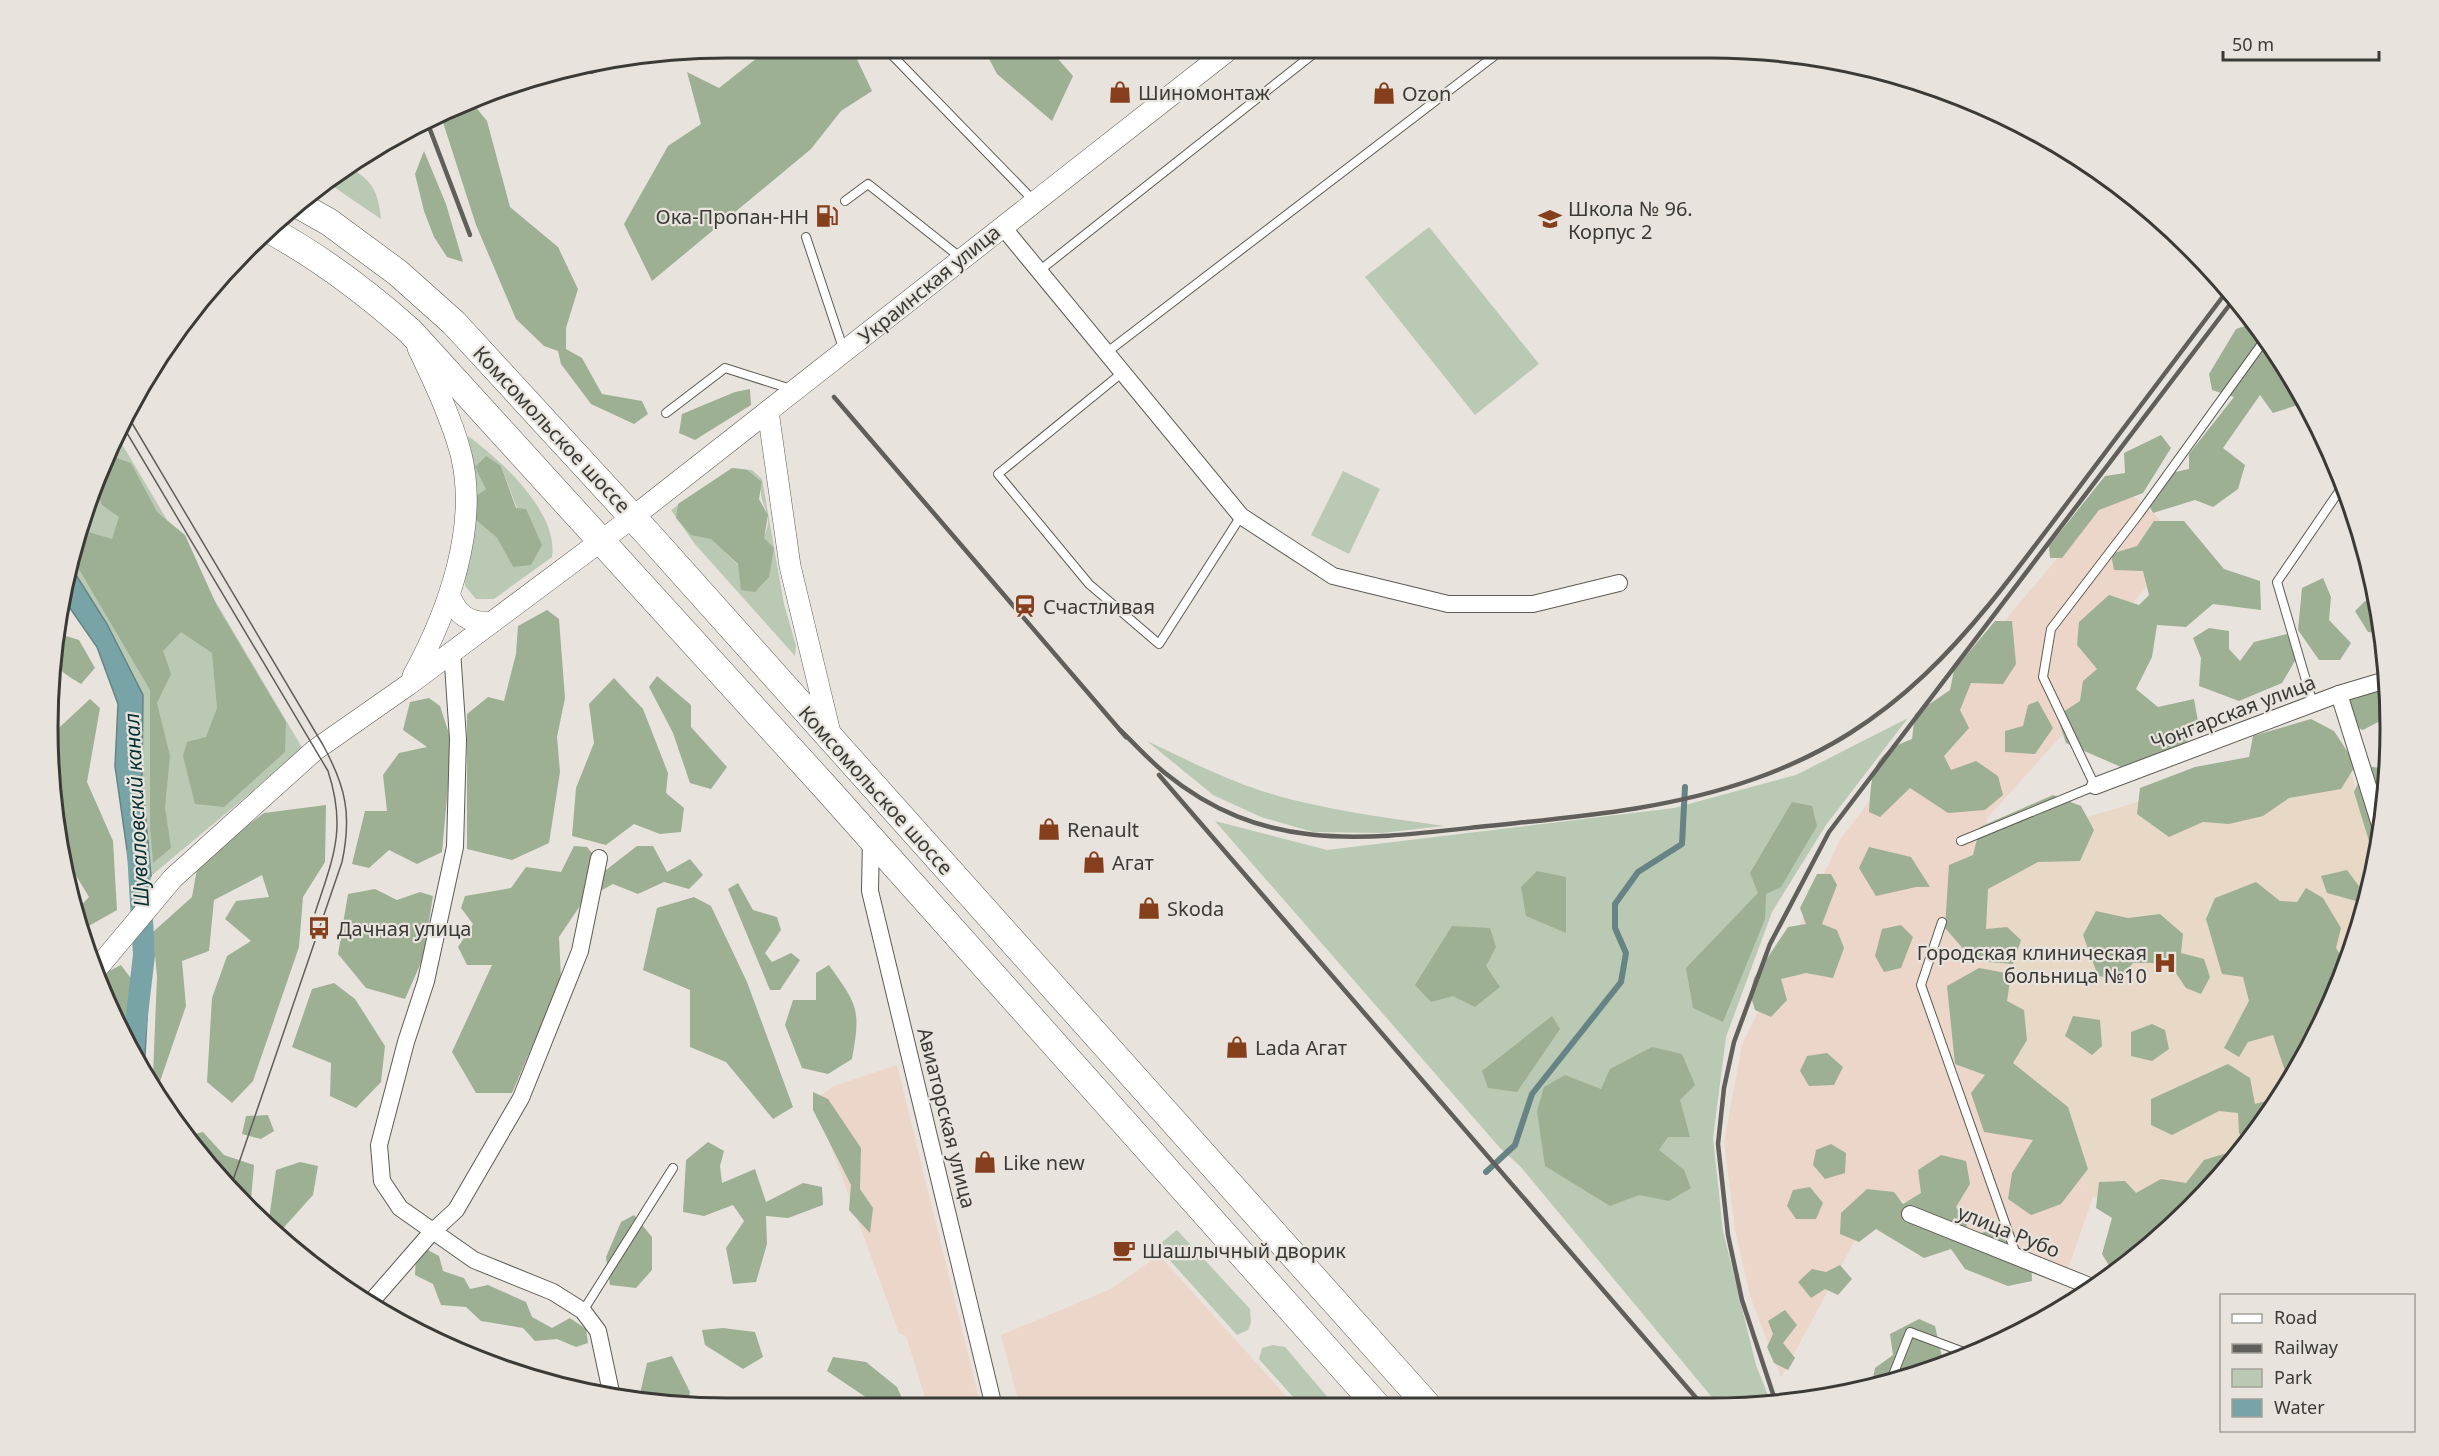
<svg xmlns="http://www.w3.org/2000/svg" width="2439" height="1456" font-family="'Noto Sans',sans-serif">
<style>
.industrial{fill:#ebd6c9}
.medical{fill:#e8d8c6}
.green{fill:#bac9b3;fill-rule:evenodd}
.forest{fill:#9db093}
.water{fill:#78a3a7;stroke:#668485;stroke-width:1.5}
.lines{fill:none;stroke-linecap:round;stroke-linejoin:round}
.stream{stroke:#668485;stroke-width:6}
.canal{stroke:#78a3a7;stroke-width:22}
.service-casing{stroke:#5e5b54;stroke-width:10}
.minor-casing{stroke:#5e5b54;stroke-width:18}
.tertiary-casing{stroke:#5e5b54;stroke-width:22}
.primary-casing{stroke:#5e5b54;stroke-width:28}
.service{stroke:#fff;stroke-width:8}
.minor{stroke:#fff;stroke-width:16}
.tertiary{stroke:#fff;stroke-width:21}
.primary{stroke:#fff;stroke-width:27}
.tram{stroke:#615f5b;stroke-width:1.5}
.rail{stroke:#615f5b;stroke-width:4.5}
.labels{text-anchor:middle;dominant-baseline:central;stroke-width:4.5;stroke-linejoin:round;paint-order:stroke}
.poi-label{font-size:20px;fill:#3b3a37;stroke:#e8e4dd;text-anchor:start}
.street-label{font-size:20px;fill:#3b3a37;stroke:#e8e4dd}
.water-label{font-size:21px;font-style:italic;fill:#053135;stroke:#e8e4dd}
.rim{fill:none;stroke:#3b3a37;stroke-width:3}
</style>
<rect width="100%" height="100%" fill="#e8e4dd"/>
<g class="industrial">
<polygon points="2120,484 2184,541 2099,645 2104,689 1987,818 1985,847 2065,1152 2093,1197 2068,1269 1881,1192 1781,1378 1750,1296 1735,1229 1724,1142 1742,1045 1840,840 2011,613"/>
<polygon points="897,1065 981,1407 928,1407 906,1336 899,1333 814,1100 834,1086"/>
<polygon points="1159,1255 1296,1407 1020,1407 1001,1335 1111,1289"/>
</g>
<polygon class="medical" points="2341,742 2378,861 2339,989 2276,1106 2191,1203 2093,1197 2065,1152 2046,1152 1975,938 1985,847"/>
<g class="green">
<path d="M348,167C373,180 378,192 381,219L325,181Z"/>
<polygon points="1429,227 1539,364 1475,415 1365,277"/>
<path d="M468,436C501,460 559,513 552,557L494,599H476L465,586C462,557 478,523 476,492C475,473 467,456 468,436ZM501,466L517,508L513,567L497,538L476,520L477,495L486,489Z"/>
<polygon points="119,439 303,749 151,876 142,778 143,695 107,624 71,567 84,510"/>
<path d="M734,468L752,470L762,479L784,604L796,646L795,656L694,543L671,510ZM715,480L762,482C759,500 763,499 767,514C773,535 751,551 738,565L678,504Z"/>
<polygon points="1343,471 1380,489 1349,554 1311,535"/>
<polygon points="1908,718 1826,825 1772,912 1726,1037 1713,1138 1723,1231 1756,1365 1771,1403 1756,1407 1720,1407 1520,1166 1500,1148 1215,821 1327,850 1674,808 1796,775"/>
<path d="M1147,741C1185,759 1222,778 1262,791C1321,810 1383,817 1444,826L1382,833L1313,832L1261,817L1213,795Z"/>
<polygon points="1177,1230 1250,1309 1251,1322 1248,1330 1237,1335 1157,1246"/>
<polygon points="1272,1345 1285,1347 1336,1407 1302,1407 1259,1359 1262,1348"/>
</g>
<g class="forest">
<polygon points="1052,52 1073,76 1052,121 997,74 986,53"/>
<polygon points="770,53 855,55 872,91 841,111 811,149 652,281 624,224 668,146 701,124 687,72 719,88 757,58"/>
<polygon points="470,100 487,121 510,207 558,247 578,289 566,328 566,349 582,358 602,394 642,401 648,414 634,424 591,404 561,364 558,351 544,346 516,319 476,225 440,113"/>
<polygon points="424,151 446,204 463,262 447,257 434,237 424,211 415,174"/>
<polygon points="2254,323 2277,351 2303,400 2298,405 2273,413 2260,395 2223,448 2245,465 2238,489 2213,507 2195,500 2153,513 2146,500 2175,472 2189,469 2189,454 2234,397 2212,390 2209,374 2236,329"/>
<polygon points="750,389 751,405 695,440 679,433 682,414 735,392"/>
<polygon points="2161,435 2171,448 2143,493 2099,510 2062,558 2050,558 2049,546 2105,476 2125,473 2124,453"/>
<polygon points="112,454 113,457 131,463 157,512 185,535 217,606 286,722 285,752 224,807 195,804 183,756 187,742 206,737 217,708 212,653 181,632 163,651 171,674 157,703 170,756 165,807 171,848 153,863 150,827 150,690 73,559 76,545 85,531 112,539 119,517 102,505 95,487"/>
<polygon points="486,456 501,466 516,508 526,509 542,545 531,565 513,567 497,538 476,520 477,495 486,489 475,467"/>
<polygon points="732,468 747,470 762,482 759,499 768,515 764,538 774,548 769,577 755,592 741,590 738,564 711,539 691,535 676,518 678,504"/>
<polygon points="2154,521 2184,521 2224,569 2260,581 2261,610 2213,604 2186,627 2157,625 2152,657 2136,689 2158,707 2194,699 2198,721 2185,745 2121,767 2066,743 2057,716 2080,701 2083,681 2097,669 2077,645 2079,622 2109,595 2139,605 2149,595 2143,571 2114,570 2111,554 2137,546"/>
<polygon points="2323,578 2331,597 2329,620 2351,643 2340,660 2319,660 2298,630 2302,588"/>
<polygon points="2365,601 2379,602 2382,633 2368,632 2355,611"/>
<polygon points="547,610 559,619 565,698 557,737 560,772 549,843 512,860 467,849 467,714 488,697 504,701 516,654 518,626"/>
<path d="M1995,621H2012L2016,664L2003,684L1971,683L1960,710L1969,728L1944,756L1951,770L1976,761L1998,776L2003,795L1985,810L1948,813L1910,788L1880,817L1869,812C1872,773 1870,754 1912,739L1915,714L1950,690L1954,670Z"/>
<path d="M57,623L66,636L79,640L95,668L81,684C49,665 49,660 57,623Z"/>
<polygon points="2209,628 2229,631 2229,649 2240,661 2254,642 2287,634 2296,659 2282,683 2239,701 2199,686 2201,658 2193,638"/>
<polygon points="657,676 691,705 691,727 727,767 711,789 690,783 673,733 649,687"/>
<polygon points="614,678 643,709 668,773 666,793 684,808 681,832 660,834 634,824 606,845 572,836 576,788 594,743 589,704"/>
<polygon points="2361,683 2379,693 2382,720 2363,730 2343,722 2344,696"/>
<polygon points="429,698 440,706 452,743 442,852 417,864 389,850 369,868 352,864 365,811 387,811 383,775 399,753 427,747 403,730 410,702"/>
<polygon points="90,699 100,708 87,782 113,841 117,910 80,931 75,912 89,897 69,864 61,860 49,737"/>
<polygon points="2038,701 2053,728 2035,754 2005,752 2005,731 2023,726 2028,705"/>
<polygon points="2311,719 2334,731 2356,765 2341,789 2289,798 2263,816 2229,824 2203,822 2169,837 2137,814 2140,788 2195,767 2249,757 2253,736"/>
<polygon points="2366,766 2387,769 2379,844 2369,841 2354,792"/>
<polygon points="2053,795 2081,806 2094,830 2080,861 2038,862 1988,889 1986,929 2007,927 2021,940 2013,964 1974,961 1945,928 1949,865 1973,855 1980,827"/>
<polygon points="1792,802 1812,806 1817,826 1781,887 1766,894 1765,919 1723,1022 1693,1008 1686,968 1758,893 1750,873"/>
<polygon points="326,805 325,862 303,897 299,947 253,1081 232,1103 207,1082 212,998 227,956 251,941 225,919 236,901 269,897 262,875 214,900 209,951 182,961 186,1006 156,1093 150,1084 153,1075 157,977 153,932 192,897 198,863 264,813"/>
<polygon points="574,846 587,847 606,870 637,846 653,846 667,872 690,859 703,875 689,889 664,882 638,894 613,884 584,900 559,937 561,979 512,1093 476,1093 452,1052 492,965 467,965 458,947 473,924 461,908 465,896 511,888 526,867 561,872"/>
<polygon points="1869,847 1911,857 1930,887 1916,887 1876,896 1859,868"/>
<polygon points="2347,870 2367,897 2364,908 2363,903 2327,893 2321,876"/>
<polygon points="1537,871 1566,877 1566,933 1526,916 1521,887"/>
<polygon points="1817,874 1831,874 1837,885 1822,924 1837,930 1844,948 1833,978 1806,973 1781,979 1787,1000 1771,1017 1755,1010 1750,994 1754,978 1788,927 1806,924 1800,908"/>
<polygon points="2256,882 2280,901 2297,902 2306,888 2323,898 2341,928 2336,948 2346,964 2339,989 2289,1083 2273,1035 2248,1042 2239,1057 2224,1048 2249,1001 2243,977 2222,974 2206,919 2215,898"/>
<polygon points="738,883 753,910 777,917 781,930 765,953 772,962 791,953 800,960 780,990 770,990 728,889"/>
<polygon points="375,889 397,900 420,892 433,896 423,958 405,999 366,988 338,954 348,894"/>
<polygon points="694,897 711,906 747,982 793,1107 773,1119 726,1062 690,1047 690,990 643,970 657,908"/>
<polygon points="2096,911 2128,918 2160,914 2183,934 2181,953 2204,959 2210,977 2201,994 2186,988 2169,963 2133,963 2119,979 2098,976 2083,935"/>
<polygon points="1901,925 1913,937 1901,968 1884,972 1875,956 1882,929"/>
<polygon points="1452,926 1490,928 1496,947 1486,966 1500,987 1475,1007 1453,996 1431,1002 1415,985"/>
<polygon points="121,965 138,988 128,1044 101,983 103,974"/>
<path d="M829,965C858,1006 861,1009 852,1059L828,1074L802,1068L785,1025L793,1000H816V973Z"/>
<polygon points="1979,968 2011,974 2007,1001 2024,1010 2027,1040 2013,1063 2068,1107 2088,1169 2061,1204 2031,1215 2008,1199 2012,1173 2033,1140 1984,1132 1971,1093 1985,1075 1955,1064 1947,986"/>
<polygon points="334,983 355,999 385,1046 381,1082 356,1108 330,1096 331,1063 292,1047 312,989"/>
<polygon points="1552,1016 1560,1029 1517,1092 1488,1088 1482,1071"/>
<polygon points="2073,1016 2100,1020 2102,1046 2092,1055 2065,1036"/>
<polygon points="2152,1024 2165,1030 2169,1049 2152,1061 2131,1056 2131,1032"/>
<polygon points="1652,1047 1682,1054 1695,1085 1680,1100 1690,1137 1668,1137 1659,1150 1684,1170 1691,1188 1669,1201 1639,1195 1610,1206 1545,1166 1537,1111 1544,1087 1565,1075 1601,1089 1610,1069"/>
<polygon points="1827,1053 1843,1067 1834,1085 1809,1086 1800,1071 1807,1056"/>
<polygon points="2228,1064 2250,1078 2255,1104 2281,1097 2246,1141 2239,1133 2238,1113 2219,1111 2172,1135 2151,1125 2151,1099"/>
<polygon points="813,1092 828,1099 861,1148 860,1189 873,1208 870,1233 849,1210 851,1185 813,1110"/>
<polygon points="268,1115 274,1131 261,1139 242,1134 246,1116"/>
<polygon points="203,1132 224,1155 254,1165 250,1211 187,1140 187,1136"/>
<polygon points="708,1142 724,1151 720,1166 722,1183 755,1169 766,1202 803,1183 822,1187 823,1205 788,1218 766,1216 767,1244 756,1282 733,1284 726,1248 744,1221 733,1205 704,1216 683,1212 686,1160"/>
<polygon points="1831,1144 1846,1153 1845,1173 1825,1179 1813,1165 1816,1150"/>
<polygon points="2237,1150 2160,1239 2113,1272 2102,1254 2112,1218 2096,1208 2099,1182 2125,1181 2136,1193 2161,1179 2186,1183 2204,1160"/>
<polygon points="1941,1155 1966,1161 1970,1184 1956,1207 1967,1223 1965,1241 1988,1230 2031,1256 2032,1281 2008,1286 1965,1269 1951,1249 1924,1258 1876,1229 1859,1242 1840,1234 1841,1213 1867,1189 1894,1192 1903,1204 1921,1193 1918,1170"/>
<polygon points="300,1162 318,1166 313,1195 278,1234 268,1226 276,1170"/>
<polygon points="1810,1187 1823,1203 1816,1219 1796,1219 1787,1206 1793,1190"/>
<polygon points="634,1215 652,1237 652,1270 636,1288 610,1285 606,1257 621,1222"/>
<polygon points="428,1250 439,1256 443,1271 464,1278 470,1289 488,1285 526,1302 532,1317 552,1328 570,1318 586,1329 588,1343 576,1347 557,1339 535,1341 523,1328 481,1321 466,1307 441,1305 433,1284 415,1275 416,1256"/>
<polygon points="1840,1265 1852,1279 1838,1295 1825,1289 1811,1298 1798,1282 1812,1269 1826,1272"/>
<polygon points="1785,1310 1797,1325 1783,1343 1795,1358 1788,1370 1774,1363 1767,1347 1773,1334 1768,1321"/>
<polygon points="1919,1319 1935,1326 1942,1357 1954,1361 1929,1372 1872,1383 1875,1368 1893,1355 1890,1334"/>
<polygon points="723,1328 755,1332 763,1357 743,1369 705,1345 702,1330"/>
<polygon points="672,1356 690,1392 687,1407 639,1398 647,1363"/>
<polygon points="833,1357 866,1362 897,1387 906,1407 871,1407 867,1398 827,1371"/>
</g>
<g class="water">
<polygon points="71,567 107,624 143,695 142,778 151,876 132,885 115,766 118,704 97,647 63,598"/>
<polygon points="141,998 148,1000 144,1075 130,1048"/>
</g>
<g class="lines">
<polyline class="stream" points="1486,1172 1515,1145 1532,1094 1621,982 1626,953 1615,928 1615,904 1638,872 1682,844 1685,787"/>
<polyline class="canal" points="133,1049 144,955 138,851"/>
<g class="service-casing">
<g id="service">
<polyline points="890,53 1034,201"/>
<polyline points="576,68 591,69 622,58"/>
<polyline points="845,201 868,184 961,258"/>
<polyline points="806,237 844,351"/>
<polyline points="1039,271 1317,51"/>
<polyline points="1106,353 1502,50"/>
<polyline points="1123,372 998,474 1089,584 1159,644 1241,516"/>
<polyline points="666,413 725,368 791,389"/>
<polyline points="2313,704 2277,582 2344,484"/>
<polyline points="1961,841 2095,786 2043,677 2051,629 2139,514 2266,338"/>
<polyline points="1942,922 1921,985 2017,1257"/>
<polyline points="583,1311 673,1168"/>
<polyline points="1891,1380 1910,1332 1969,1354"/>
</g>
</g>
<g class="minor-casing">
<g id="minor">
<polyline points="1002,226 1241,516 1333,576 1448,604 1533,604 1619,583"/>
<polyline points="452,650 458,739 455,847 426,981 406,1042 379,1145 382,1181 400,1208 474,1260 553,1292 583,1311 598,1331 611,1392"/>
<polyline points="2339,694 2381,828"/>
<polyline points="2095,786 2339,694 2386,680"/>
<polyline points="871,838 870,891 994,1407"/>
<polyline points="1910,1214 2092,1287"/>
<polyline points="370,1303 431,1233 456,1210 521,1098 580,951 599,858"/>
</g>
</g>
<g class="tertiary-casing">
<g id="tertiary">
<polyline points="768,411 790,566 831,737"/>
<path d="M450,596C458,616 468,622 490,623"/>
<path d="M413,676C448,612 479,527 461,454C451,417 434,382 418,348"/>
<polyline points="95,971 173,878 315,750 408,685 633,517 1226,52"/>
</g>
</g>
<g class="primary-casing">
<g id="primary">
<polyline points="297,204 329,222 398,273 454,323 649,535 1429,1407"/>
<path d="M268,229C320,257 366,292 410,331L826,788L1378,1407"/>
</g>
</g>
<use href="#service" class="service"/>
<use href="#minor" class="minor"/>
<use href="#tertiary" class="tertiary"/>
<use href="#primary" class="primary"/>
<g class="tram">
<path d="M129,418L323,745C346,787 352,815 342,862L230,1189"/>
<path d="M124,428L328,771C347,829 333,858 315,913"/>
</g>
<g class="rail">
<polyline points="426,119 470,235"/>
<polyline points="834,397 1126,737"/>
<path d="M1120,730C1135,744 1149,760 1165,773C1263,853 1361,840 1478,827C1571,817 1664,811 1754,779C1908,725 1977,622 2071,498C2123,429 2175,360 2227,291"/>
<polyline points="1159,775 1704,1407"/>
<polyline points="1776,1403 1742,1300 1728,1235 1718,1144 1724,1088 1734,1042 1770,944 1829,832 2234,299"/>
</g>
</g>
<defs>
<g id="shop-bare" transform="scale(1.8)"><path d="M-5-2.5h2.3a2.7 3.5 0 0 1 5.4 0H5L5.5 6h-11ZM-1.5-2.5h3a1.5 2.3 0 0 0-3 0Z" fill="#863f1d" stroke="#e8e4dd" stroke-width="2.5" paint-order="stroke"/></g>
<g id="fuel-bare" transform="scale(1.8)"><path d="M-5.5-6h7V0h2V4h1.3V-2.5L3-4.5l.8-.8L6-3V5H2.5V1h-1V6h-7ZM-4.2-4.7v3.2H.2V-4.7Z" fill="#863f1d" stroke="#e8e4dd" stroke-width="2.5" paint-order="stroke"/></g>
<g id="school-bare" transform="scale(1.8)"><path d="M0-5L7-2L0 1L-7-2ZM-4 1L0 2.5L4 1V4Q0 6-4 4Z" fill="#863f1d" stroke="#e8e4dd" stroke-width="2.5" paint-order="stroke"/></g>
<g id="station-bare" transform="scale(1.8)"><path d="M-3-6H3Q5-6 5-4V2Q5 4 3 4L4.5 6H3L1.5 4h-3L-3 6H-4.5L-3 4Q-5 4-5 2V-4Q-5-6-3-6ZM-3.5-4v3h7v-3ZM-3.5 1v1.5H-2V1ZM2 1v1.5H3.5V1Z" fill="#863f1d" stroke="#e8e4dd" stroke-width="2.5" paint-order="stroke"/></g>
<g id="bus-bare" transform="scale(1.8)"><path d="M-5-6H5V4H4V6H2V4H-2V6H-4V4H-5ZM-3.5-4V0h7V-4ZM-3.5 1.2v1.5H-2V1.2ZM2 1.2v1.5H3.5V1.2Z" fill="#863f1d" stroke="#e8e4dd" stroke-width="2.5" paint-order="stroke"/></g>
<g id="hospital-bare" transform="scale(1.8)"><path d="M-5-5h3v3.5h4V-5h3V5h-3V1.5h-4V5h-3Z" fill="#863f1d" stroke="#e8e4dd" stroke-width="2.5" paint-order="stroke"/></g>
<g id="cafe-bare" transform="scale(1.8)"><path d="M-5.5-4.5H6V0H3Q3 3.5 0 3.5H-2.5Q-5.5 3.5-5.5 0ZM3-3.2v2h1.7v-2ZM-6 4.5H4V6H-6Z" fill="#863f1d" stroke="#e8e4dd" stroke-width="2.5" paint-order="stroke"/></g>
</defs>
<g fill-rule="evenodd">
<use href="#shop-bare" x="1120" y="92"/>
<use href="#shop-bare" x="1384" y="93"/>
<use href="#fuel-bare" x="827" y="216"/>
<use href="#school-bare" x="1550" y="219"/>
<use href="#station-bare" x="1025" y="606"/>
<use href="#shop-bare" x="1049" y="829"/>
<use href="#shop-bare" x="1094" y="862"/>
<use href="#shop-bare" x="1149" y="908"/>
<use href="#bus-bare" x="319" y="928"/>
<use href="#hospital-bare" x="2165" y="963"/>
<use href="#shop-bare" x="1237" y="1047"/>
<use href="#shop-bare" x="985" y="1162"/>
<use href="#cafe-bare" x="1124" y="1250"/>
</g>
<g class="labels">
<g class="poi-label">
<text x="1138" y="92">Шиномонтаж</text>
<text x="1402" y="93">Ozon</text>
<text x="1568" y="208">Школа № 96.<tspan x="1568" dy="23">Корпус 2</tspan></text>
<text x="809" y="216" text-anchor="end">Ока-Пропан-НН</text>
<text x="1043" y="606">Счастливая</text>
<text x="1067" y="829">Renault</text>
<text x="1112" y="862">Агат</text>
<text x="1167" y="908">Skoda</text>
<text x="337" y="928">Дачная улица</text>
<text x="2147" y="952" text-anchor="end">Городская клиническая<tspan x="2147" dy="23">больница №10</tspan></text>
<text x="1255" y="1047">Lada Агат</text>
<text x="1003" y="1162">Like new</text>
<text x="1142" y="1250">Шашлычный дворик</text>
</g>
<g class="street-label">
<text transform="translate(929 284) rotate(-39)">Украинская улица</text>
<text transform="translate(552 429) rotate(47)">Комсомольское шоссе</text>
<text transform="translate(2233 712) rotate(-21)">Чонгарская улица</text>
<text transform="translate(876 790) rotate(48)">Комсомольское шоссе</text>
<text transform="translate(947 1118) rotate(76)">Авиаторская улица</text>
<text transform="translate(2009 1231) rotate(22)">улица Рубо</text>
</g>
<g class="water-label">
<text transform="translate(136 810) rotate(-93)">Шуваловский канал</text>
</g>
</g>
<path d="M0 0H2439V1456H0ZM728 58H1710A670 670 0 0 1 2380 728V728A670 670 0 0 1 1710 1398H728A670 670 0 0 1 58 728V728A670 670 0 0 1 728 58Z" fill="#e8e4dd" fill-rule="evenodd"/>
<path class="rim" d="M728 58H1710A670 670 0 0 1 2380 728V728A670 670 0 0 1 1710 1398H728A670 670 0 0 1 58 728V728A670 670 0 0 1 728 58Z"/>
<rect x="2220" y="1294" width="195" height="138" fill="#e8e4dd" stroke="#a3a09b" stroke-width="1.5"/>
<rect x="2232" y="1314" width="30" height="9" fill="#ffffff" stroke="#a3a09b" stroke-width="1.5"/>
<text x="2274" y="1324" font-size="18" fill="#3b3a37">Road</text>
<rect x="2232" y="1344" width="30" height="9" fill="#615f5b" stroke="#a3a09b" stroke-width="1.5"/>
<text x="2274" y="1354" font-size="18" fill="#3b3a37">Railway</text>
<rect x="2232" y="1369" width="30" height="18" fill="#bac9b3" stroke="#a3a09b" stroke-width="1.5"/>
<text x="2274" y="1384" font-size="18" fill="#3b3a37">Park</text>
<rect x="2232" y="1399" width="30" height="18" fill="#78a3a7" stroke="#a3a09b" stroke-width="1.5"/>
<text x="2274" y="1414" font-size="18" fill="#3b3a37">Water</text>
<path d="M2223 51v9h156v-9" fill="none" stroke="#3b3a37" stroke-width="3"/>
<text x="2232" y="51" font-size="18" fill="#3b3a37" stroke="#e8e4dd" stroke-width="4.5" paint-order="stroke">50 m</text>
</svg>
